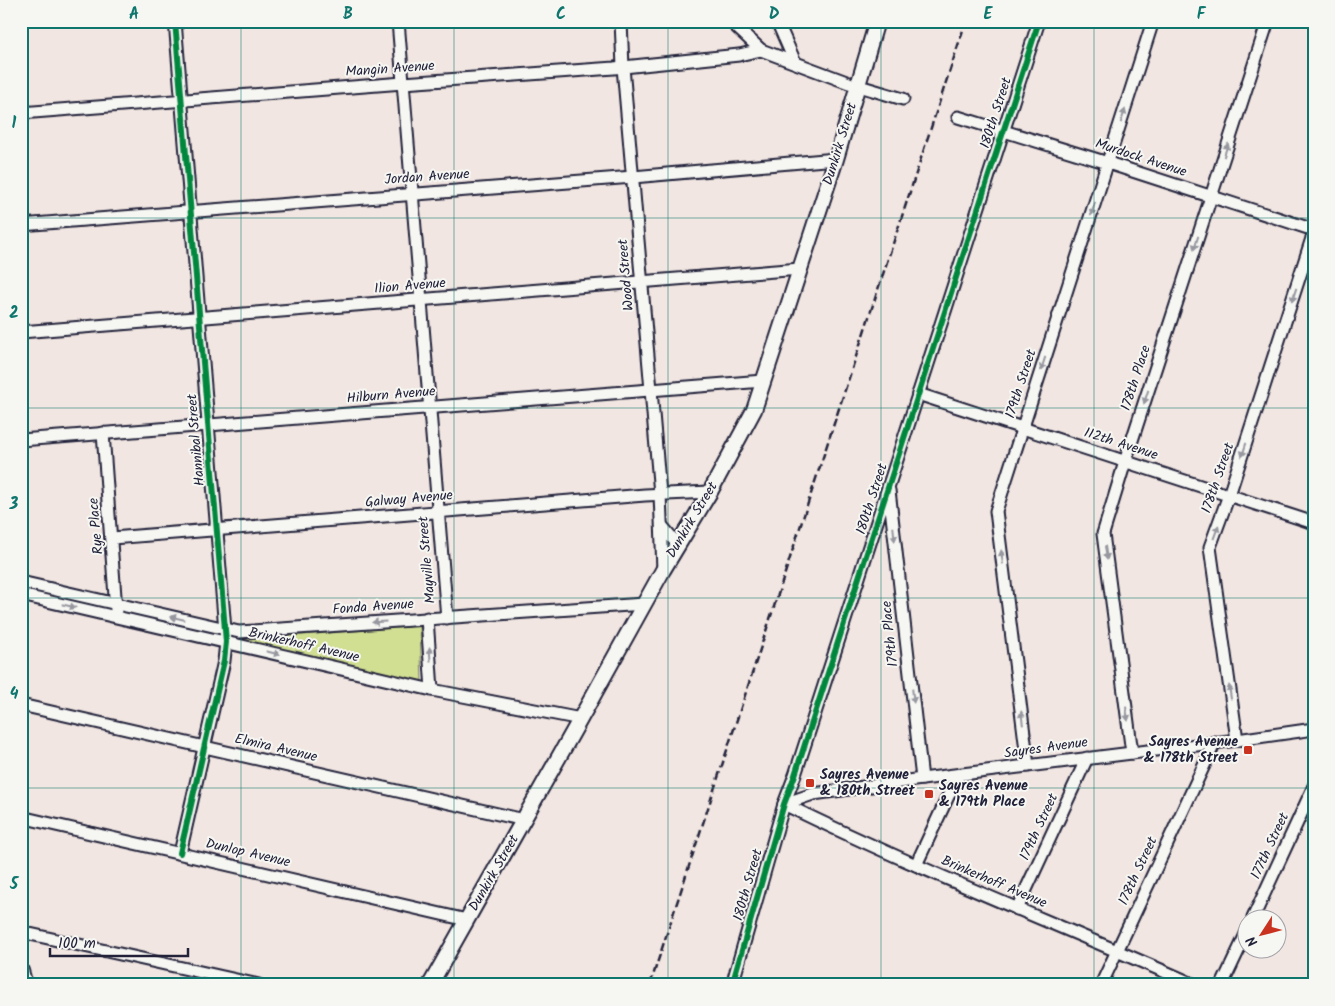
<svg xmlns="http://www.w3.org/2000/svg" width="1335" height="1006" font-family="Kalam,sans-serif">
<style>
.green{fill:#d1df92;stroke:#7a8066}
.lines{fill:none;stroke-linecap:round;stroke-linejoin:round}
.minor-casing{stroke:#22223b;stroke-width:15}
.major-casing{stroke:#22223b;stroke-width:18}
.minor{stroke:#f6f6f2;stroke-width:11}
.major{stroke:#f6f6f2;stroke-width:14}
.rail{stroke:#22223b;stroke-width:2.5;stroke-dasharray:8 4;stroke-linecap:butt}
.cycleway-casing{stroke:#f6f6f2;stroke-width:9}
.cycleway{stroke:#00873e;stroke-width:6}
.oneway{fill:#9797a0}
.grid{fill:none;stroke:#0f766e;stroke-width:1;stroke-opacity:0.55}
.poi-dot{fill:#c8321e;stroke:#f6f6f2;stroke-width:2}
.labels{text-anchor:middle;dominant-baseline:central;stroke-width:4;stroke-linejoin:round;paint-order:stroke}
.street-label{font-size:14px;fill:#22223b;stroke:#f6f6f2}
.poi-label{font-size:14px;font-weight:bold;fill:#22223b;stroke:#f6f6f2;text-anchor:start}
.neatline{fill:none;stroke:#0f766e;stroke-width:2}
.grid-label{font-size:16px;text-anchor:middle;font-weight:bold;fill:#0f766e}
</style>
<rect width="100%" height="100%" fill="#f1e6e1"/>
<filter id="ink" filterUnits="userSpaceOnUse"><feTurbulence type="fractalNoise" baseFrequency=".02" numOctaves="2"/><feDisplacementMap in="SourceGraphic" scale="10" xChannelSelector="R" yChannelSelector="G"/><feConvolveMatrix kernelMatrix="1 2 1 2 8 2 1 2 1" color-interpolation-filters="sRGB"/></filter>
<g filter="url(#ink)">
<polygon class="green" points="420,626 422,684 237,640"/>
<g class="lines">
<g class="minor-casing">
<g id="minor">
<polyline points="175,21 226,642 224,661 180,853"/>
<polyline points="398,21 447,618"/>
<polyline points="621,21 623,67 660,494 663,570"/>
<polyline points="730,21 761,50 849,83 903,99"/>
<polyline points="777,21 795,62"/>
<polyline points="21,113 403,83 614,68 739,55 761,50"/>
<polyline points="958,117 1108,163 1314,230"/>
<polyline points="21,225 633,177 836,159"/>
<polyline points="21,332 800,269"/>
<polyline points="918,394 1314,523"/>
<polyline points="103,433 116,610"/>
<polyline points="21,440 763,381"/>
<polyline points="889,490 922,779"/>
<polyline points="662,526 678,545"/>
<polyline points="112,538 645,495 710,492"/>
<polyline points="21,582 239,632 644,604"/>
<polyline points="21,595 432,690 581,719"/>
<polyline points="427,618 432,690"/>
<polyline points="21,705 524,820"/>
<polyline points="1237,740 1210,547 1229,495 1314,232"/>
<polyline points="1132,753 1103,534 1125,462 1268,21"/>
<polyline points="1028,766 996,511 1153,21"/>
<polyline points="784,804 813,794 922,779 1237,740 1314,729"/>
<path d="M784,804C918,870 1058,924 1195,985"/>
<polyline points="21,817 467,920"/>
<polyline points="916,865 958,775"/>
<polyline points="1017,909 1087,758"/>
<polyline points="1253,918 1314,786"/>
<polyline points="21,932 259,985"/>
<polyline points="732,985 784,804 795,775 1039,21"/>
<polyline points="1101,985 1215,742"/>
<polyline points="1222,985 1248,930"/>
</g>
</g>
<g class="major-casing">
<g id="major">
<polyline points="21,971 25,985"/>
<polyline points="430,985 573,732 663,570 710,492 754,410 836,159 877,21"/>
</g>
</g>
<use href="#minor" class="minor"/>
<use href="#major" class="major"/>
<polyline class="rail" points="650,985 966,21"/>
<g class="cycleway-casing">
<g id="cycleway">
<polyline points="175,21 226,642 224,661 180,853"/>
<polyline points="732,985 784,804 795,775 1039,21"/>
</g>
</g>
<use href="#cycleway" class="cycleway"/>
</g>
<defs><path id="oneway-solid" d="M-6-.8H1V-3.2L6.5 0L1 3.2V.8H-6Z" transform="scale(1.25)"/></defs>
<g class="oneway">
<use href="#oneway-solid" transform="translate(1123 116) rotate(-72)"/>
<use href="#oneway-solid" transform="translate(1226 150) rotate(-72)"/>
<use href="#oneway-solid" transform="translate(1093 209) rotate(108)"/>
<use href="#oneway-solid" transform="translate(1196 243) rotate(108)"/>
<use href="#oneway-solid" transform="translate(1294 295) rotate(108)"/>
<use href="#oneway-solid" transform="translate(1043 364) rotate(108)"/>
<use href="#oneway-solid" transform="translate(1146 397) rotate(108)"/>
<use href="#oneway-solid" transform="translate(1244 450) rotate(108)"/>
<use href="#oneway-solid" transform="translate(1216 532) rotate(-70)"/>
<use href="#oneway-solid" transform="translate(894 534) rotate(84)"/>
<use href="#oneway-solid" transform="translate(1106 553) rotate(82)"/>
<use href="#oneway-solid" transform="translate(1002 557) rotate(-97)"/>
<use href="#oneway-solid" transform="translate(69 606) rotate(13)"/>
<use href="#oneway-solid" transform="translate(177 618) rotate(-167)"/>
<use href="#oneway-solid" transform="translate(379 622) rotate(176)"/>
<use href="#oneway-solid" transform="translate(273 653) rotate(13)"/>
<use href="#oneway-solid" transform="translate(430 654) rotate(-94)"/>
<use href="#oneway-solid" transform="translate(1230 692) rotate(-98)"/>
<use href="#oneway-solid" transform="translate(913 696) rotate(84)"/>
<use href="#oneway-solid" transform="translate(1127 714) rotate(82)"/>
<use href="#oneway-solid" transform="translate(1022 718) rotate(-97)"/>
</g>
</g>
<path class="grid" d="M241,21V985M454,21V985M668,21V985M881,21V985M1094,21V985M21,218H1314M21,408H1314M21,598H1314M21,788H1314"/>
<g class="poi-dot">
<rect x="1243" y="745" width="10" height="10" rx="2.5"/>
<rect x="805" y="778" width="10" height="10" rx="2.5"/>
<rect x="924" y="789" width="10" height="10" rx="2.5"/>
</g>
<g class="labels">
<g class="street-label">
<text transform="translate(390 69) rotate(-4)">Mangin Avenue</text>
<text transform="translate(996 113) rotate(-72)">180th Street</text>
<text transform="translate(840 144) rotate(-73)">Dunkirk Street</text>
<text transform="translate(1141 158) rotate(18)">Murdock Avenue</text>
<text transform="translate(427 177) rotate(-4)">Jordan Avenue</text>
<text transform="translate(626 275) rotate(-95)">Wood Street</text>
<text transform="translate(410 286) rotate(-5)">Ilion Avenue</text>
<text transform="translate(1136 378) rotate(-72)">178th Place</text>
<text transform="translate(1021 384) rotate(-72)">179th Street</text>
<text transform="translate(391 395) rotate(-5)">Hilburn Avenue</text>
<text transform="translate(196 440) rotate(-95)">Hannibal Street</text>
<text transform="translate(1121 444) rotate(18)">112th Avenue</text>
<text transform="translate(1218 478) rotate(-71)">178th Street</text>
<text transform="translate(409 499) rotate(-5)">Galway Avenue</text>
<text transform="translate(872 499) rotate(-72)">180th Street</text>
<text transform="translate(692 520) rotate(-59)">Dunkirk Street</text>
<text transform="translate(96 526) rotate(-95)">Rye Place</text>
<text transform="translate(427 560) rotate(-95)">Mayville Street</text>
<text transform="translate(373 607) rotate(-4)">Fonda Avenue</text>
<text transform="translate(890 634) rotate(-96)">179th Place</text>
<text transform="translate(304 645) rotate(13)">Brinkerhoff Avenue</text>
<text transform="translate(276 748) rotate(13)">Elmira Avenue</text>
<text transform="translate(1046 748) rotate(-8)">Sayres Avenue</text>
<text transform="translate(1039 827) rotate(-65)">179th Street</text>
<text transform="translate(1270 846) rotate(-65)">177th Street</text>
<text transform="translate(248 853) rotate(13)">Dunlop Avenue</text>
<text transform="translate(1138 871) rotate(-65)">178th Street</text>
<text transform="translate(494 873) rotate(-60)">Dunkirk Street</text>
<text transform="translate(994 882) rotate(23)">Brinkerhoff Avenue</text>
<text transform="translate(748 885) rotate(-74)">180th Street</text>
</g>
<g class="poi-label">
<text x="1238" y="742" text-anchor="end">Sayres Avenue<tspan x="1238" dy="16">&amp; 178th Street</tspan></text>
<text x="820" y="775">Sayres Avenue<tspan x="820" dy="16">&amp; 180th Street</tspan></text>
<text x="939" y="786">Sayres Avenue<tspan x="939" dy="16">&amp; 179th Place</tspan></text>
</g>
</g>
<rect width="1335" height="1006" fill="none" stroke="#f6f6f2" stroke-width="55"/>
<g transform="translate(1262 934) rotate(234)"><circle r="24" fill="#f6f6f2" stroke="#a1a1a9"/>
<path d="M0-4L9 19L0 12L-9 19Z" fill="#c8321e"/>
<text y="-8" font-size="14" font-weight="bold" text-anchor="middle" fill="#22223b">N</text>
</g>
<path d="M50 948v8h138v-8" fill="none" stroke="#22223b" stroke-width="2.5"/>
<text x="58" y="948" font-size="15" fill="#22223b" stroke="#f6f6f2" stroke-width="4" paint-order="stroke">100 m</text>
<rect x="28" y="28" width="1280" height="950" class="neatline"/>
<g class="grid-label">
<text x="134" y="19">A</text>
<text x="348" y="19">B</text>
<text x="561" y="19">C</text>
<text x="774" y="19">D</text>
<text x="988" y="19">E</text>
<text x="1201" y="19">F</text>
<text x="14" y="128">1</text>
<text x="14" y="318">2</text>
<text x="14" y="509">3</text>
<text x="14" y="699">4</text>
<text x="14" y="889">5</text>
</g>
</svg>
